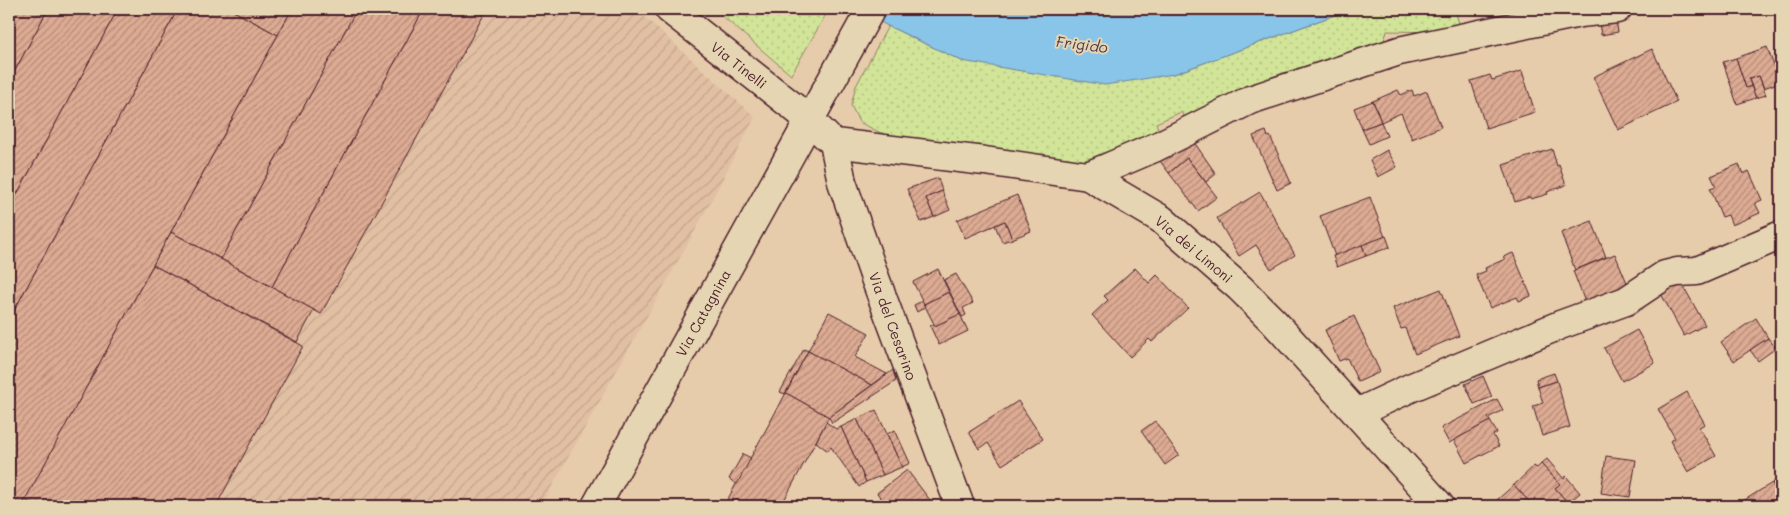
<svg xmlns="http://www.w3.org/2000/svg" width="1790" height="515" font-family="Mali,sans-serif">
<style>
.industrial{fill:url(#industrial-furrows)}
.green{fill:url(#green-dots);stroke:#8e8262}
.water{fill:#88c5e8;stroke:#6f839c}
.building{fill:url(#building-hatch);stroke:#4a1f2b}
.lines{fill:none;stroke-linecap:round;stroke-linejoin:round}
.minor-casing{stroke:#4a1f2b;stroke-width:31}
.secondary-casing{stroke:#4a1f2b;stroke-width:31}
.minor{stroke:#e6d5b2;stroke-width:28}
.secondary{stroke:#e6d5b2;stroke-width:28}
.labels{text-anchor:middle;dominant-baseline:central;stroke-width:4;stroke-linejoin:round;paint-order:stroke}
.street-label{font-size:14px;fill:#4a1f2b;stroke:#e6d5b2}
.water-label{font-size:15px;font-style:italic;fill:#533847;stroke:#e6d5b2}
</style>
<defs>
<pattern id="industrial-furrows" width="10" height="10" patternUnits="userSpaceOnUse" patternTransform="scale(1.25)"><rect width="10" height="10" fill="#e1bfa2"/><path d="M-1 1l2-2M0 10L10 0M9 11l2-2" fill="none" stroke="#c3a48c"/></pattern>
<pattern id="green-dots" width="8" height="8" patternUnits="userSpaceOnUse" patternTransform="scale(1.25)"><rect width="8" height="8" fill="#d1e498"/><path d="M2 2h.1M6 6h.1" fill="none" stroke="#b5c383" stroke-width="1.8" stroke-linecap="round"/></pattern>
<pattern id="building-hatch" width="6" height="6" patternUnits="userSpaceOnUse" patternTransform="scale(1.25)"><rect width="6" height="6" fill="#ddab93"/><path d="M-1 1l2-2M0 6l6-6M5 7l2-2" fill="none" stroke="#b58b78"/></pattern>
</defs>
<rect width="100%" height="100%" fill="#e7ccab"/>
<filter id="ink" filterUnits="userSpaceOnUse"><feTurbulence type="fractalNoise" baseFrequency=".02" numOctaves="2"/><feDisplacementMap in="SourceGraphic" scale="10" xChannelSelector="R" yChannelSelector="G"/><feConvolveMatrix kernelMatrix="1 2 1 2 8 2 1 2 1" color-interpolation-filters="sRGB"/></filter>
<g filter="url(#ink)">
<polygon class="industrial" points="9,9 636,9 755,117 702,218 541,506 9,506"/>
<g class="green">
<polygon points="714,9 829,9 791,75"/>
<polygon points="1351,9 1455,9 1459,24 1443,32 1387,31 1382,46 1185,118 1181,112 1156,123 1159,132 1080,162 887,136 859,122 851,105 856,86 888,26 962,61 1174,74"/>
</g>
<polygon class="water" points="855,9 1068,9 1103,16 1123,9 1351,9 1174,74 1105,85 962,61 888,26"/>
<g class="building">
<polygon points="9,9 48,9 9,82"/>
<polygon points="48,9 118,9 9,209 9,82"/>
<polygon points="118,9 178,9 9,320 9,209"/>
<polygon points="178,9 230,9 278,35 22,506 9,506 9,320"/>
<polygon points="230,9 292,9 278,35"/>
<polygon points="292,9 357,9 221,259 171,232"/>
<polygon points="357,9 424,9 272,287 221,259"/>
<polygon points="424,9 487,9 321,314 272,287"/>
<polygon points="1616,20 1618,32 1601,35 1599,23"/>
<polygon points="1767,47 1780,82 1764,88 1759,76 1749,79 1751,86 1746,88 1736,58"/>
<polygon points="1652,49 1677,102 1618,130 1593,77"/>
<polygon points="1736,58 1746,88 1751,86 1756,98 1737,104 1723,62"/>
<polygon points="1522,71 1535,112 1486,128 1471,81 1490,75 1492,80"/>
<polygon points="1759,76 1766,95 1756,98 1749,79"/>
<polygon points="1398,90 1401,95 1412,90 1414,96 1427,91 1441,127 1412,139 1401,113 1381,122 1373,101"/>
<polygon points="1373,101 1381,122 1362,129 1354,108"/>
<polygon points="1381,122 1387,136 1369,144 1362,129"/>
<polygon points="1266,131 1268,137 1270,136 1291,183 1277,190 1253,136"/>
<polygon points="1194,142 1216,174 1206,182 1187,158 1169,173 1160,161"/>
<polygon points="1552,149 1557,166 1559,165 1566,185 1547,192 1548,194 1531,199 1530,197 1515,202 1503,165"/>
<polygon points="1387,150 1397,167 1378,177 1370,160"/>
<polygon points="1187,158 1217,197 1198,211 1169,173"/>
<polygon points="1739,164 1743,174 1749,171 1762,200 1755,203 1760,213 1732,225 1728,215 1722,217 1710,188 1716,186 1711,176"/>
<polygon points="938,178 942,191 926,198 934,217 921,222 907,189"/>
<polygon points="942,191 950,210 934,217 926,198"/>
<polygon points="1260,192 1295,255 1271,269 1256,245 1239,256 1217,218"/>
<polygon points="1017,195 1031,231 1012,239 1005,221 965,238 957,220"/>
<polygon points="1370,197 1385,237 1335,256 1320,216"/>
<polygon points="1005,221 1012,239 1002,242 995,225"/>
<polygon points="1592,221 1606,257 1575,270 1561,233"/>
<polygon points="171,232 314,310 297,342 153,265"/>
<polygon points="1386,236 1390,247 1366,256 1362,245"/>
<polygon points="1362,245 1366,256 1337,267 1333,256"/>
<polygon points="1513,253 1531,296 1519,301 1517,297 1490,308 1476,275 1486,271 1485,268 1505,259 1503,257"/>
<polygon points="1615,254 1628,285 1585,302 1573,271"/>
<polygon points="153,265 303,346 216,506 36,506 25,500"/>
<polygon points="1135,268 1149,283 1157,275 1188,308 1152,342 1149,339 1130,357 1092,315 1108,300 1104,296"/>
<polygon points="938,269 949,292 924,304 913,282"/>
<polygon points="956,274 973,303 963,308 966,315 962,317 944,280"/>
<polygon points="1680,280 1705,325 1684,336 1660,292"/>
<polygon points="1441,289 1459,336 1415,354 1405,328 1401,329 1393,308"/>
<polygon points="949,292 960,314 935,326 924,304"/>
<polygon points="922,301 925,307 917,312 914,305"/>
<polygon points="829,312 869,333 855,357 887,374 872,385 808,351"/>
<polygon points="960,314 968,331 939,345 930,326 934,324 935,326"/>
<polygon points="1354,316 1380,372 1358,382 1347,358 1339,361 1325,330"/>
<polygon points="1756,318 1768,338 1734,361 1721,342"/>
<polygon points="1637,330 1655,363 1622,381 1604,348"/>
<polygon points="1768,338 1776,348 1758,361 1750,350"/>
<polygon points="804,349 808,351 785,394 780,392"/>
<polygon points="808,351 872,385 829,417 786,393"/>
<polygon points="893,370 896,381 832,423 829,417"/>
<polygon points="1554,373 1557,381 1538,387 1536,379"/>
<polygon points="1483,376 1492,397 1474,404 1465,384"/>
<polygon points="1557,381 1570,427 1542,436 1533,406 1543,403 1538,387"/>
<polygon points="1687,392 1705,424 1699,427 1716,456 1688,472 1670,441 1675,438 1658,409"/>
<polygon points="786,393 829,417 781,506 724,506"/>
<polygon points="1497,399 1503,410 1488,418 1490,421 1449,443 1441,428"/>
<polygon points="1018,401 1043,439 1002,465 988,443 979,449 969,432"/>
<polygon points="876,410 902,467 883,475 857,419"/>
<polygon points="857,419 883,475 866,482 841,427"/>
<polygon points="1155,421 1179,455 1165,465 1141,431"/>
<polygon points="1490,421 1497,433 1493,435 1499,446 1466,463 1454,440"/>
<polygon points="826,422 836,429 841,427 866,482 859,487 831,447 828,451 816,442"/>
<polygon points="895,430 910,463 902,467 887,434"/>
<polygon points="743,454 751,458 737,484 729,479"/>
<polygon points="1606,456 1636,460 1630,497 1601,493"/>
<polygon points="1547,459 1564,479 1566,476 1580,493 1568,503 1555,488 1560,484 1541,464"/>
<polygon points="1541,464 1560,484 1555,488 1568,503 1565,506 1533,506 1514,485 1534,466 1537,468"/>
<polygon points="907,470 933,504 930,506 887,506 877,493"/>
<polygon points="1781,478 1781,498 1772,483"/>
<polygon points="1772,483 1781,498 1781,506 1735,506"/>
<polygon points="1514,485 1533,506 1490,506"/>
</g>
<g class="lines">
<g class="minor-casing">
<g id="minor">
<polyline points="669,9 810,120 827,137"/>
<polyline points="834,143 985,161 1088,176 1161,219 1240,288 1274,322 1440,506"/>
<polyline points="834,143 842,182 875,278 960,506"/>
<polyline points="1088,176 1156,147 1250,100 1399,51 1580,13 1617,9"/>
<polyline points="1357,413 1410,388 1560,325 1626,301 1665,275 1677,272 1697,271 1781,235"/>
</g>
</g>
<g class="secondary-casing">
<polyline id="secondary" points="596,506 871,9"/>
</g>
<use href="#minor" class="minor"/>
<use href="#secondary" class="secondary"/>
</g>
</g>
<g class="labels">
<g class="street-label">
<text transform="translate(739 65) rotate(38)">Via Tinelli</text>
<text transform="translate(1194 249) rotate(40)">Via dei Limoni</text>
<text transform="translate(703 313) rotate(-61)">Via Catagnina</text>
<text transform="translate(893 326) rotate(70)">Via del Cesarino</text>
</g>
<g class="water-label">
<text transform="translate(1082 44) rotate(7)">Frigido</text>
</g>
</g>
<rect width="1790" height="515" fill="none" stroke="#e6d5b2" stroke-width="30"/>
<rect x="15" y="15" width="1760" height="485" fill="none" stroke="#4a1f2b" stroke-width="2" filter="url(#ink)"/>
</svg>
